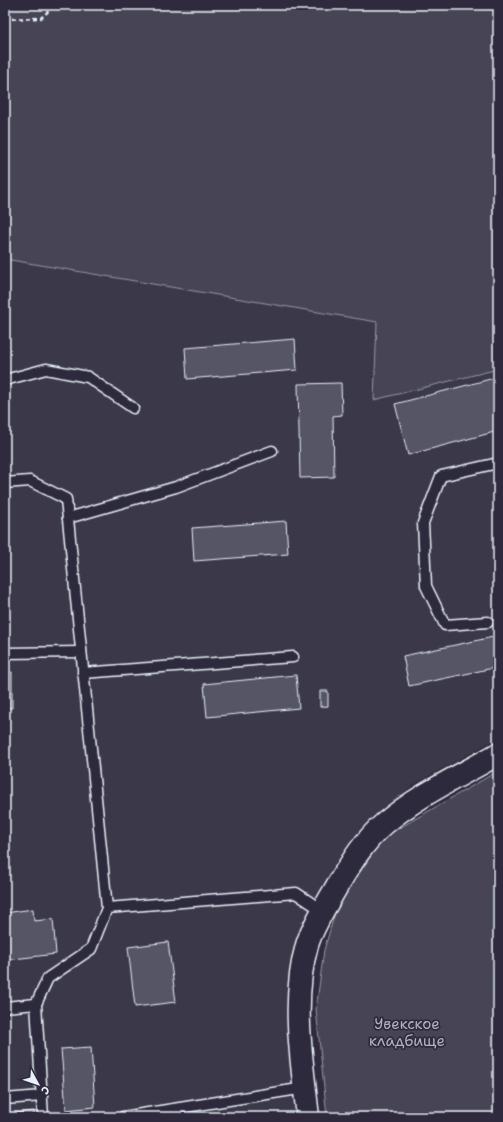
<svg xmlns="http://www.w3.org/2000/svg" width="503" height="1122" font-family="'Shantell Sans',sans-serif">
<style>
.built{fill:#3b3749}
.green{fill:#464455;stroke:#979aa6}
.building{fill:#575565;stroke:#e8f1f8}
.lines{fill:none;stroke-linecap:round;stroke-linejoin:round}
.lane-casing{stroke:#e8f1f8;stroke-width:13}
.secondary-casing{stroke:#e8f1f8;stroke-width:25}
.path{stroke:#e8f1f8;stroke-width:2.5;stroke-dasharray:4 3;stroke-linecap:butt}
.lane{stroke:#2f2a3d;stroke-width:10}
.secondary{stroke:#2f2a3d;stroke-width:22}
.labels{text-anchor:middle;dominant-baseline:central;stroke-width:3.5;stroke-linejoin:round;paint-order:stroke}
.park-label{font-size:15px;fill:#afb4bf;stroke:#2f2a3d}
</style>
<rect width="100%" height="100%" fill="#2f2a3d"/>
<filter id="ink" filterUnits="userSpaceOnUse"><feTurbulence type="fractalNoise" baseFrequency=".025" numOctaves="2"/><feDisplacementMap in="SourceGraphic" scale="8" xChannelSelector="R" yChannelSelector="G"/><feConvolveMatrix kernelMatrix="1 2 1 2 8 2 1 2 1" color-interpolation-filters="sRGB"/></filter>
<g filter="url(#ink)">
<polygon class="built" points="5,259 378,322 374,400 498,369 498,738 413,785 373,819 346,848 319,893 295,946 290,979 287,1015 295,1117 5,1117"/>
<g class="green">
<polygon points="5,5 498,5 498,369 374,400 377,322 5,259"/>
<polygon points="498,771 498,1117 327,1117 316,1009 324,950 339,900 362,860 389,834"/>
</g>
<g class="building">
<polygon points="295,339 297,370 187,379 185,348"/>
<polygon points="498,377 498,431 408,455 395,404"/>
<polygon points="341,383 342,415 333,416 334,477 300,478 298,384"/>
<polygon points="286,521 288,554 194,561 192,528"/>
<polygon points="498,636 498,667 409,686 403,656"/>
<polygon points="12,672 12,708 5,708 5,673"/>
<polygon points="296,675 299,708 207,717 204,684"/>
<polygon points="320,691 328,691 328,706 320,707"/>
<polygon points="33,909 34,921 53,919 56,954 5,960 5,913"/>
<polygon points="168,942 176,1002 135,1007 128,947"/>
<polygon points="91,1047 95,1107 66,1110 61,1049"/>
<polygon points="34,1111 34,1117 5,1117 5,1114"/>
</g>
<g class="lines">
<g class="lane-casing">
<g id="lane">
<polyline points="5,380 46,369 88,377 133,408"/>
<polyline points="5,483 30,481 66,499 107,908"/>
<polyline points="68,518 176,487 272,451"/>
<polyline points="488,622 445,625 426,586 423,523 441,476 498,463"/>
<polyline points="5,653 81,652"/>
<polyline points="83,673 293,657"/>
<polyline points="5,1007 36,1004"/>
<polyline points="5,1099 42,1096"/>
<polyline points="43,1117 36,1004 48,978 91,949 107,908 296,893 323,911"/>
<polyline points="123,1117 305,1088"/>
</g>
</g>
<g class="secondary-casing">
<path id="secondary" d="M308,1117C302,1062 291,1000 307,945C313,925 327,904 337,886C351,863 364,841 384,824C418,795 460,776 498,754"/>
</g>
<polyline class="path" points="5,19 41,18 55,5"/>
<use href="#lane" class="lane"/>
<use href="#secondary" class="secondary"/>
</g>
</g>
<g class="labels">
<g class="park-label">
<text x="407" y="1024">Увекское<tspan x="407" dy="17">кладбище</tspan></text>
</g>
</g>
<rect width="503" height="1122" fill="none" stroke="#2f2a3d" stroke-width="20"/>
<rect x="10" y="10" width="483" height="1102" fill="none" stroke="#e8f1f8" stroke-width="1.5" filter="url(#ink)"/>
<g transform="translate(38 1084) rotate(130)" stroke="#2f2a3d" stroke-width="3" paint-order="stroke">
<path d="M0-3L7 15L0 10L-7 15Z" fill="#e8f1f8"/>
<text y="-6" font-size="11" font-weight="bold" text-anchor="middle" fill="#e8f1f8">С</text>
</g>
</svg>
